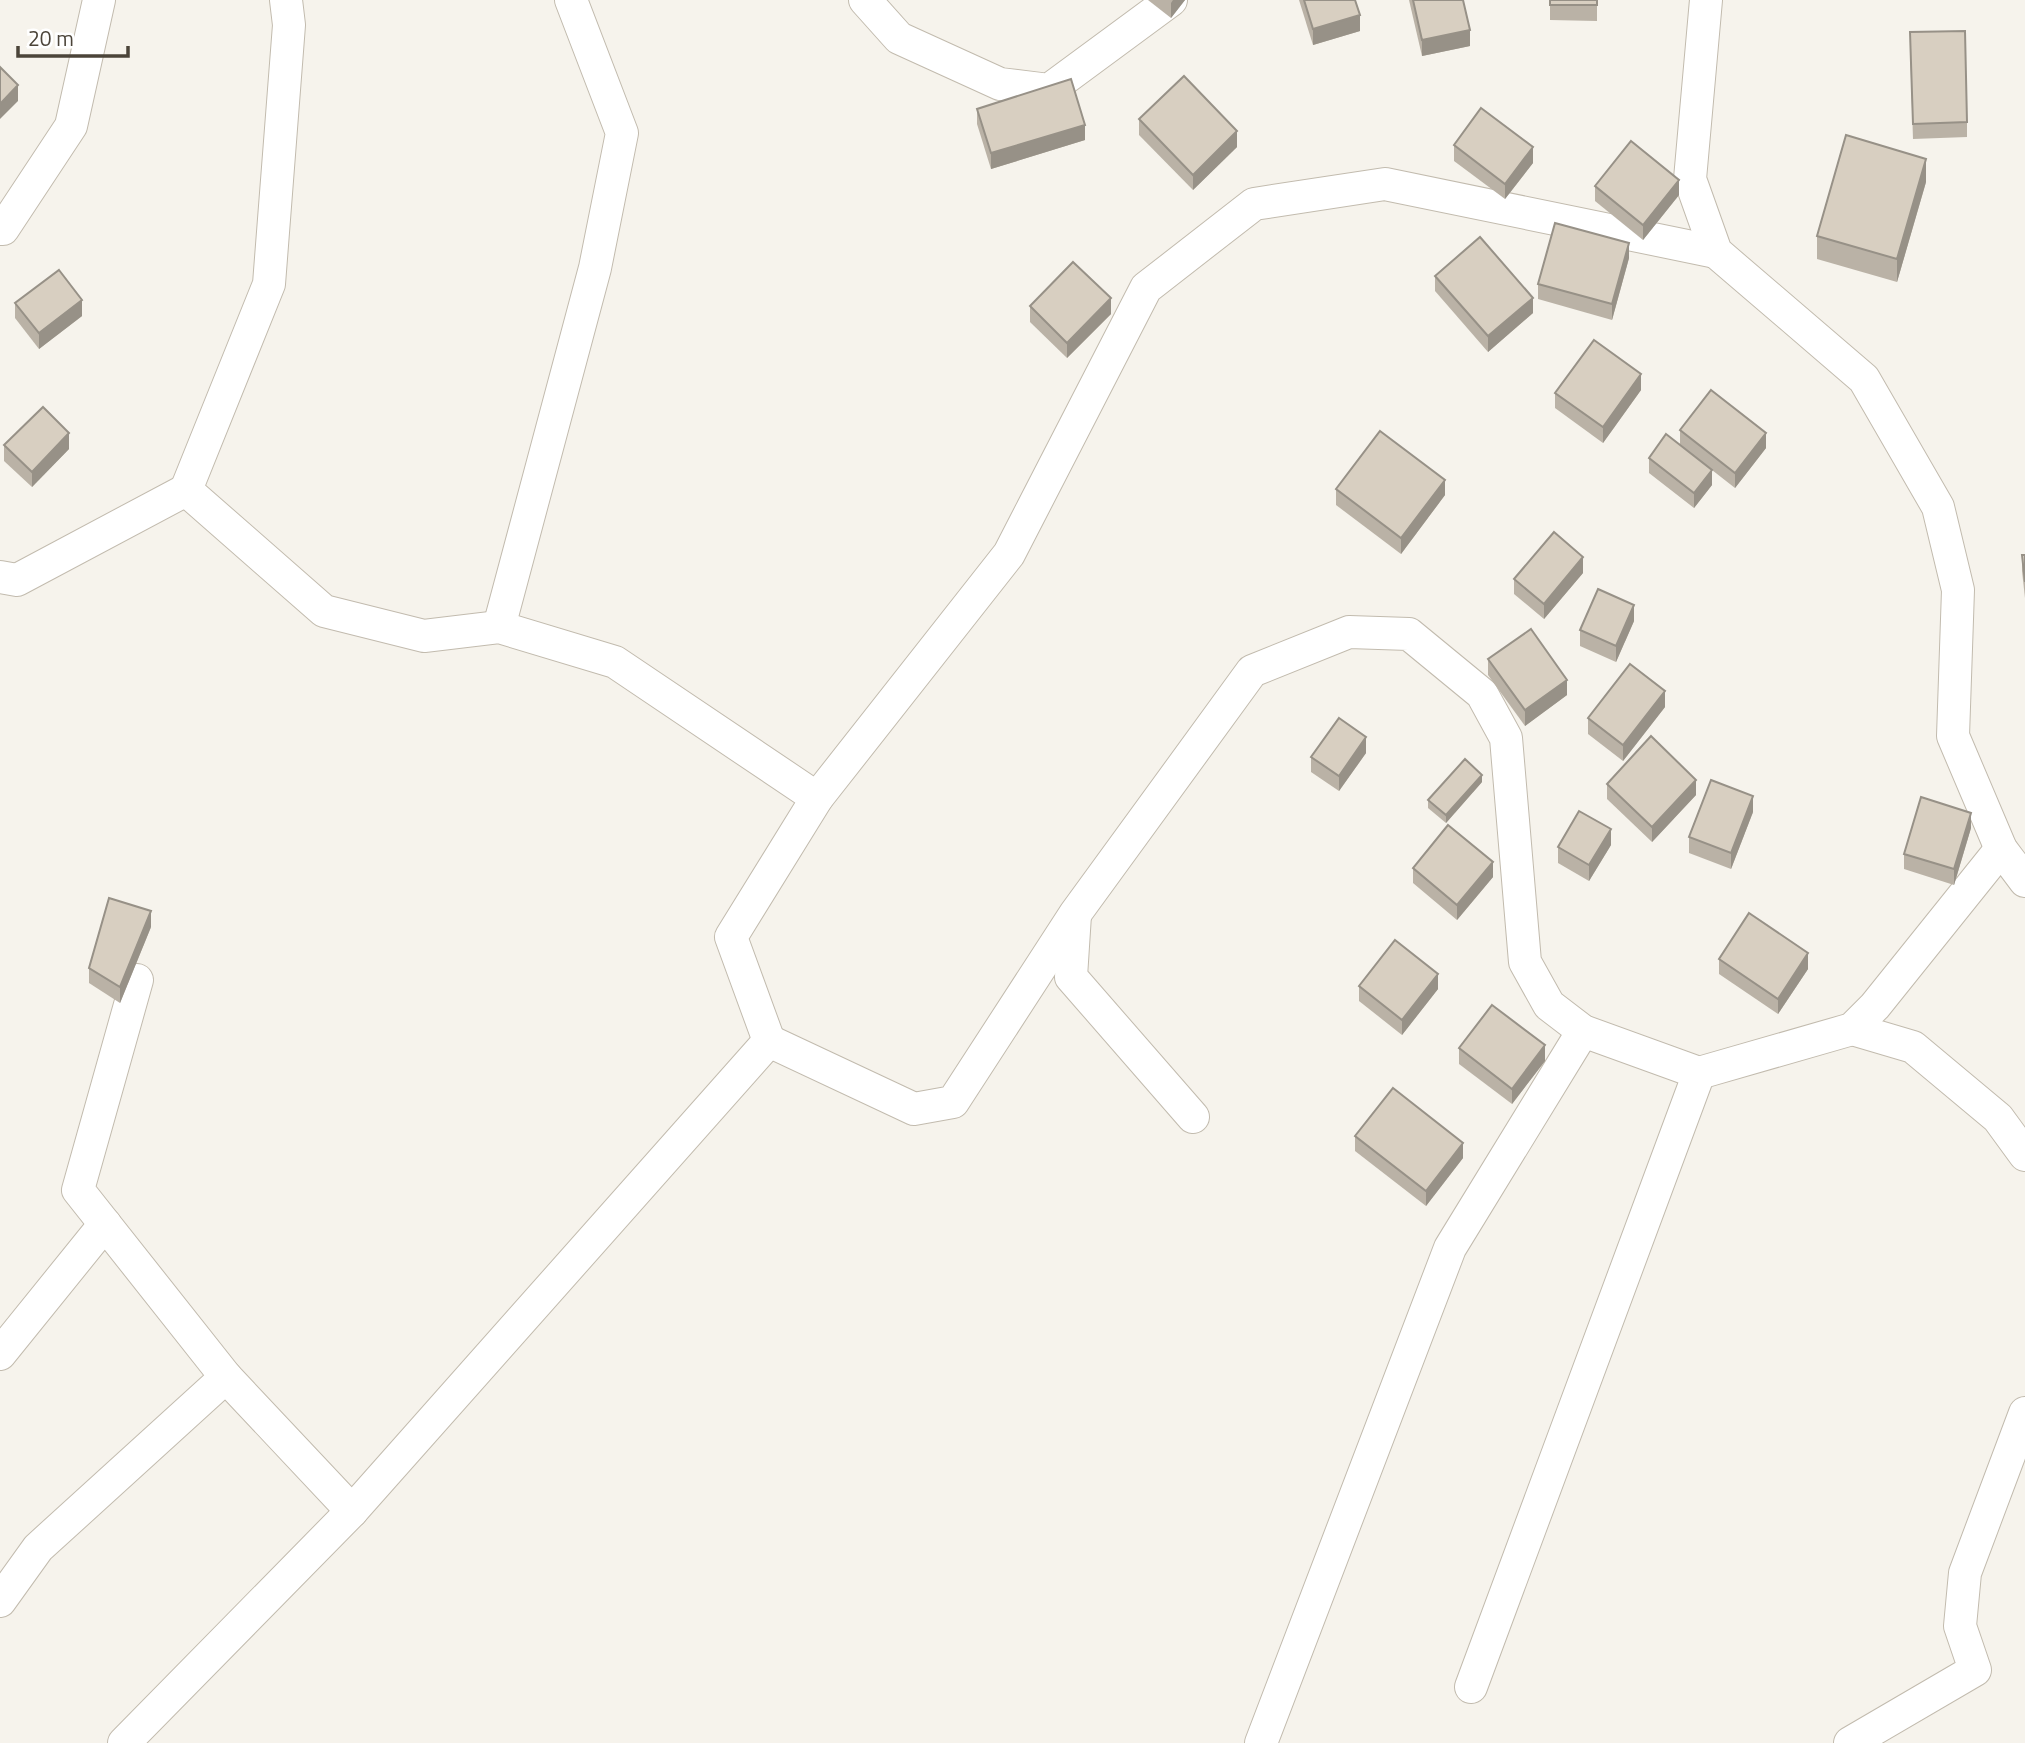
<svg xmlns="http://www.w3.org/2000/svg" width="2025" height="1743" font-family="'Titillium Web',sans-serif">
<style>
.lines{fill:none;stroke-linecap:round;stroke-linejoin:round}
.street-casing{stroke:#c2bbae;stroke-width:34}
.street{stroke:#fff;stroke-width:32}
.wall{fill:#bab2a6}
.shaded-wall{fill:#979187}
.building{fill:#d8cfc1;stroke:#979187;stroke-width:2}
</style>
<rect width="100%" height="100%" fill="#f6f3ec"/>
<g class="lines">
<g class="street-casing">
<g id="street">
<polyline points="286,0 289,25 269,284 186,490 324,611 424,636 499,627 615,662 817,798"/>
<polyline points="865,0 899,38 1000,84 1049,90 1171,0"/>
<polyline points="1706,0 1690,179 1716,252 1864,379 1938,507 1958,590 1953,736 2001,849 2025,881"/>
<polyline points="0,229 3,229 71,126 99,0"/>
<polyline points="0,577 17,580 186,490"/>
<polyline points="499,627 595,268 622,133 571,0"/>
<polyline points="1075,915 1071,977 1193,1117"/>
<polyline points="137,980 78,1190 226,1377"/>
<polyline points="1852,1029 1913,1047 1998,1118 2025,1155"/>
<polyline points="769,1041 731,937 817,798 1009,554 1146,288 1254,204 1385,184 1716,252"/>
<polyline points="0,1354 105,1224"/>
<polyline points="0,1601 38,1548 226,1377 352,1511"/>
<polyline points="1471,1687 1699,1073"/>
<polyline points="124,1743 352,1511 769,1041 914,1109 953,1102 1075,914 1252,671 1349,632 1409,634 1482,694 1506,738 1525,962 1549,1005 1583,1031 1699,1073 1852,1029 1875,1006 2001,849"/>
<polyline points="1261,1743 1450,1248 1583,1031"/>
<polyline points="1850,1743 1975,1670 1960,1626 1965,1573 2025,1413"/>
</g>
</g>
<use href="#street" class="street"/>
</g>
<g class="wall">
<polygon points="1148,0 1185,0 1171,18"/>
<polygon points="1299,0 1355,0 1360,31 1313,45"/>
<polygon points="1409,0 1463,0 1470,46 1422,56"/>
<polygon points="1550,0 1597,0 1597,21 1550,20"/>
<polygon points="1910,48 1967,122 1967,137 1913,139"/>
<polygon points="977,109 1085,140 991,169 977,124"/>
<polygon points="1139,119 1237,147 1193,190 1139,135"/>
<polygon points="1454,145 1533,163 1505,199 1454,161"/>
<polygon points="1926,182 1897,282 1817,259 1817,236"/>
<polygon points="1595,186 1679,195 1643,240 1595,201"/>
<polygon points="1629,258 1612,320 1538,299 1538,284"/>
<polygon points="1435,276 1533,313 1488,352 1435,291"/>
<polygon points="15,303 82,316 39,349 15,318"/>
<polygon points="1030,306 1111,314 1067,358 1030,322"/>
<polygon points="1641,390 1603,443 1555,408 1555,393"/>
<polygon points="1680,430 1766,448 1735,488 1712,470 1712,485 1694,508 1649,473 1649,458 1680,445"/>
<polygon points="4,445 69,449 32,487 4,461"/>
<polygon points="1336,489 1445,495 1401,554 1336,505"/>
<polygon points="2022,555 2025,555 2025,598 2022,571"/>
<polygon points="1583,573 1544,619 1514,594 1514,579"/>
<polygon points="1634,621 1616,662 1580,646 1580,630"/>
<polygon points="1488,659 1567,695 1525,726 1488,675"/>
<polygon points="1665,707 1623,761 1588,734 1588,718"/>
<polygon points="1366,753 1339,791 1311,772 1311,757"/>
<polygon points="1482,782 1446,823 1428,808 1428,800"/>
<polygon points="1607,784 1696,795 1652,842 1607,799"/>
<polygon points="1753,812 1731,869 1689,853 1689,837"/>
<polygon points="1971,828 1954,885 1904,869 1904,854"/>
<polygon points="1611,845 1589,881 1558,863 1558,847"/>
<polygon points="1413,868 1493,877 1457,920 1413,883"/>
<polygon points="151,927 120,1003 89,983 89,968"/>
<polygon points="1719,959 1808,969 1778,1014 1719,974"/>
<polygon points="1359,986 1438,989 1402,1035 1359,1001"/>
<polygon points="1459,1048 1545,1061 1512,1104 1459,1064"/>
<polygon points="1355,1136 1463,1158 1426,1206 1355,1151"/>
</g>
<g class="shaded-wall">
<polygon points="1173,0 1185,0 1171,18 1171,3"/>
<polygon points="1360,15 1360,31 1313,45 1313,29"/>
<polygon points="1470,30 1470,46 1422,56 1422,40"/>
<polygon points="18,85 18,101 0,119 0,104"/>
<polygon points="1085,125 1085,140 991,169 991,153"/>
<polygon points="1237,131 1237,147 1193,190 1193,175"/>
<polygon points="1533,147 1533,163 1505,199 1505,184"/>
<polygon points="1926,159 1926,182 1897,282 1897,259"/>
<polygon points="1679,180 1679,195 1643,240 1643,225"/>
<polygon points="1629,243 1629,258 1612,320 1612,304"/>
<polygon points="1111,298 1111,314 1067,358 1067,343"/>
<polygon points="1533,298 1533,313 1488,352 1488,336"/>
<polygon points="82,300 82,316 39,349 39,333"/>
<polygon points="1641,374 1641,390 1603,443 1603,427"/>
<polygon points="69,433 69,449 32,487 32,472"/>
<polygon points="1766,433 1766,448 1735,488 1735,473"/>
<polygon points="1712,470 1712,485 1694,508 1694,493"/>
<polygon points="1445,480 1445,495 1401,554 1401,538"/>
<polygon points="1583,557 1583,573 1544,619 1544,604"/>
<polygon points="1634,605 1634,621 1616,662 1616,646"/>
<polygon points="1567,680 1567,695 1525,726 1525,710"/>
<polygon points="1665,691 1665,707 1623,761 1623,745"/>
<polygon points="1366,737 1366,753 1339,791 1339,776"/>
<polygon points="1482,775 1482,782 1446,823 1446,815"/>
<polygon points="1696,780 1696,795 1652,842 1652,827"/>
<polygon points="1753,796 1753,812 1731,869 1731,853"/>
<polygon points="1971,813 1971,828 1954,885 1954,869"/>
<polygon points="1611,829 1611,845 1589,881 1589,865"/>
<polygon points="1493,862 1493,877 1457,920 1457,905"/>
<polygon points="151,911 151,927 120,1003 120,987"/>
<polygon points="1808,953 1808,969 1778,1014 1778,999"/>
<polygon points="1438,974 1438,989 1402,1035 1402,1020"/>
<polygon points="1545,1045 1545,1061 1512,1104 1512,1089"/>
<polygon points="1463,1143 1463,1158 1426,1206 1426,1191"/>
</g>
<g class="building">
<polygon points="1304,0 1355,0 1360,15 1313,29"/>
<polygon points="1413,0 1463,0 1470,30 1422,40"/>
<rect x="1550" y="0" width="47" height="5"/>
<polygon points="1965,31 1967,122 1913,124 1910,32"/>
<polygon points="0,67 18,85 0,104"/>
<polygon points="1184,76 1237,131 1193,175 1139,119"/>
<polygon points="1071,79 1085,125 991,153 977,109"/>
<polygon points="1481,108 1533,147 1505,184 1454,145"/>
<polygon points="1846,135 1926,159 1897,259 1817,236"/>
<polygon points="1631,141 1679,180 1643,225 1595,186"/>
<polygon points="1555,223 1629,243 1612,304 1538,284"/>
<polygon points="1480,237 1533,298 1488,336 1435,276"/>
<polygon points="1073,262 1111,298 1067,343 1030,306"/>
<polygon points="59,270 82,300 39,333 15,303"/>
<polygon points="1594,340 1641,374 1603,427 1555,393"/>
<polygon points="1711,390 1766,433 1735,473 1680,430"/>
<polygon points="43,407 69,433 32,472 4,445"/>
<polygon points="1380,431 1445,480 1401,538 1336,489"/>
<polygon points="1666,434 1712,470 1694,493 1649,458"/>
<polygon points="1554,532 1583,557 1544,604 1514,579"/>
<polygon points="2022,555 2025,555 2025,582"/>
<polygon points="1598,589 1634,605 1616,646 1580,630"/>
<polygon points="1531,629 1567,680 1525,710 1488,659"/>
<polygon points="1630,664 1665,691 1623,745 1588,718"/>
<polygon points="1339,718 1366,737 1339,776 1311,757"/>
<polygon points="1651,736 1696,780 1652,827 1607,784"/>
<polygon points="1465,759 1482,775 1446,815 1428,800"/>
<polygon points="1711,780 1753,796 1731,853 1689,837"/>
<polygon points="1921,797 1971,813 1954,869 1904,854"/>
<polygon points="1579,811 1611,829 1589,865 1558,847"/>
<polygon points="1448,825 1493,862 1457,905 1413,868"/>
<polygon points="109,898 151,911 120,987 89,968"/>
<polygon points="1749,913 1808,953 1778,999 1719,959"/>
<polygon points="1395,940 1438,974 1402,1020 1359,986"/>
<polygon points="1492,1005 1545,1045 1512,1089 1459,1048"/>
<polygon points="1393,1088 1463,1143 1426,1191 1355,1136"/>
</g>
<path d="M18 46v10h110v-10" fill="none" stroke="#4b4439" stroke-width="3.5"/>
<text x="28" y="46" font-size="21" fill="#4b4439" stroke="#ffffff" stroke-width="5" paint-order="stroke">20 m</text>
</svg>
